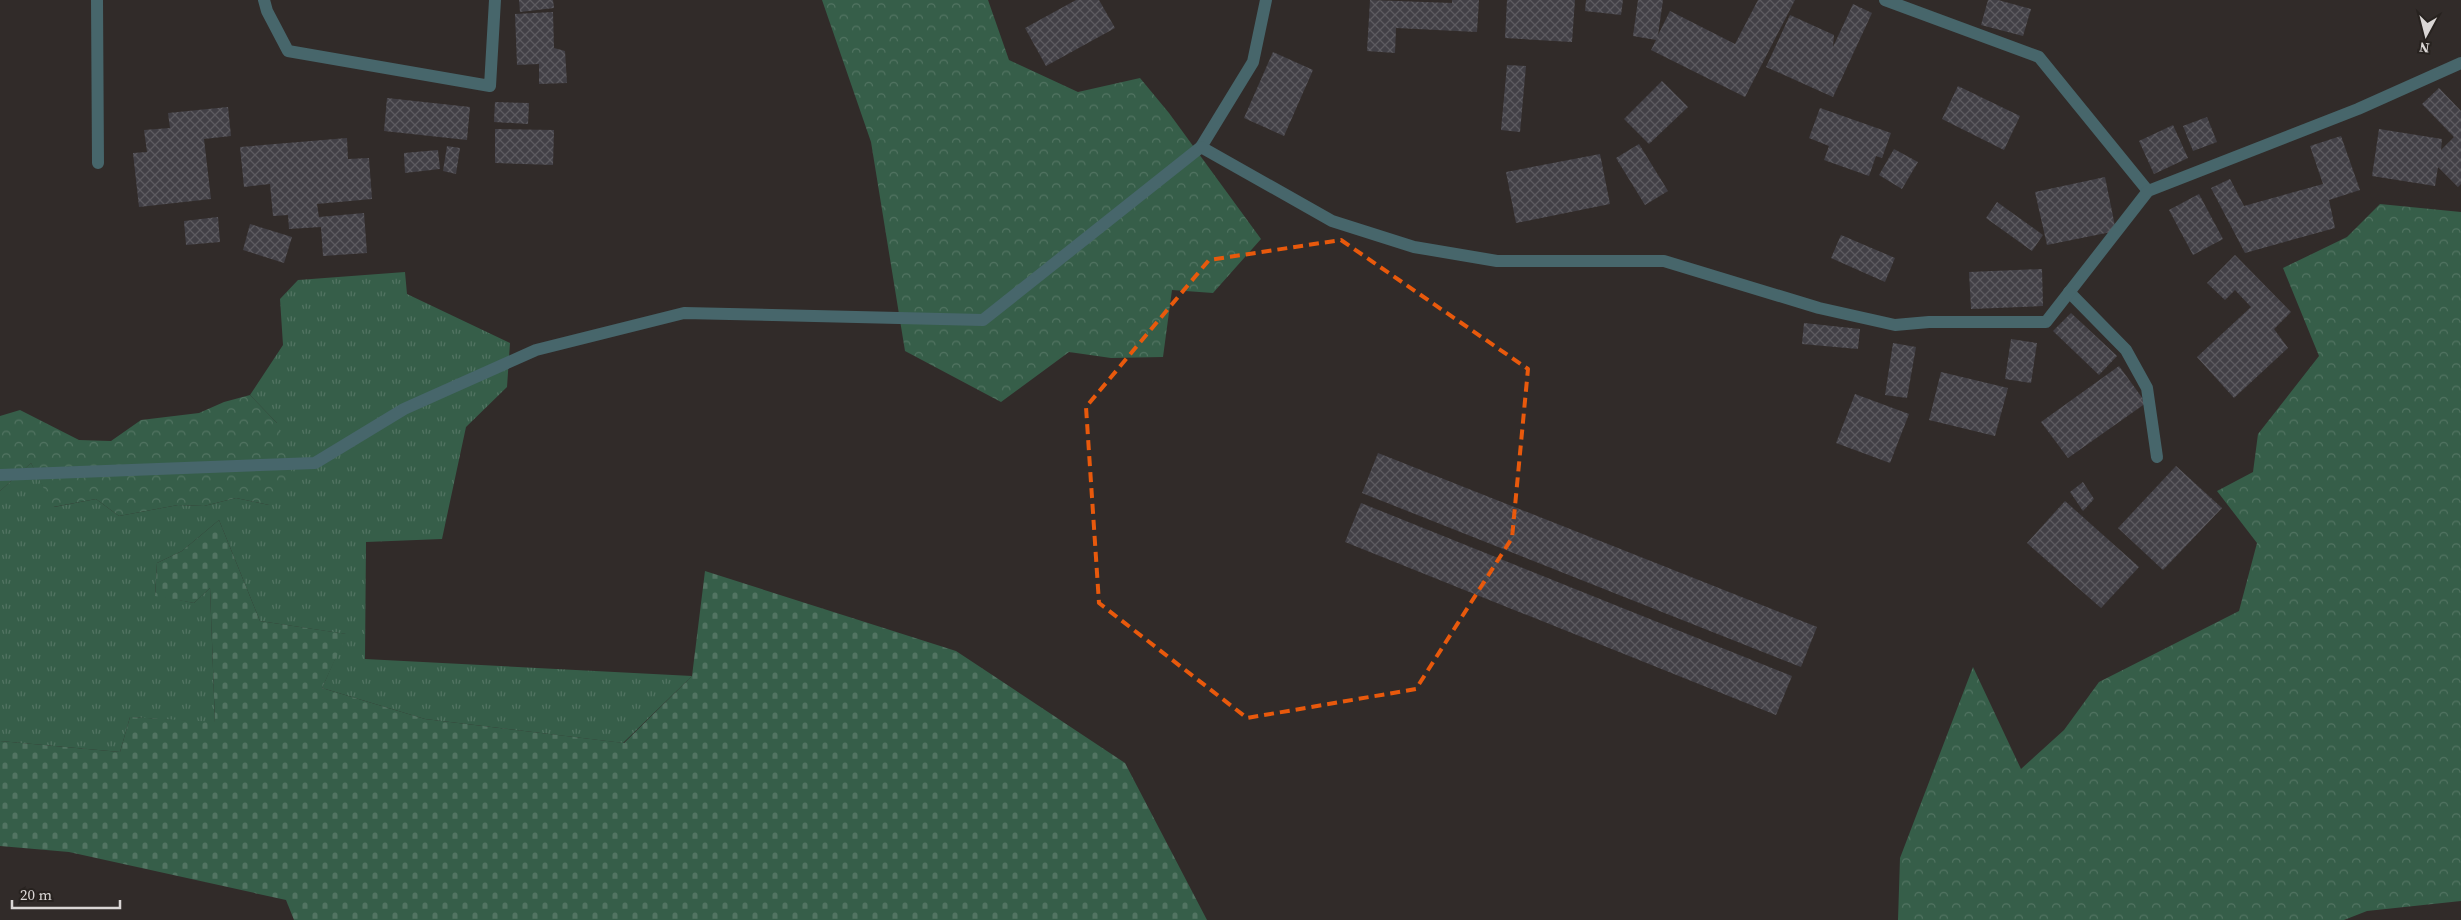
<svg xmlns="http://www.w3.org/2000/svg" width="2461" height="920" font-family="'Source Serif 4',serif">
<style>
.grass{fill:url(#grass-tufts)}
.forest{fill:url(#forest-crowns)}
.cemetery{fill:url(#cemetery-stones)}
.building{fill:url(#building-cross-hatch)}
.lines{fill:none;stroke-linecap:round;stroke-linejoin:round}
.lane{stroke:#47666b;stroke-width:12}
.street{stroke:#47666b;stroke-width:12}
.marked{fill:none;stroke:#e8590c;stroke-width:4;stroke-dasharray:10 6;stroke-linejoin:round}
</style>
<defs>
<pattern id="grass-tufts" width="24" height="20" patternUnits="userSpaceOnUse" patternTransform="scale(1.25)"><rect width="24" height="20" fill="#365e49"/><path d="M3 7l-1-3M5 7V3M7 7l1-3M15 17l-1-3M17 17v-4M19 17l1-3" fill="none" stroke="#527462"/></pattern>
<pattern id="forest-crowns" width="20" height="18" patternUnits="userSpaceOnUse" patternTransform="scale(1.25)"><rect width="20" height="18" fill="#365e49"/><path d="M2 6a3 3 0 1 1 6 0M12 15a3 3 0 1 1 6 0" fill="none" stroke="#527462"/></pattern>
<pattern id="cemetery-stones" width="16" height="16" patternUnits="userSpaceOnUse" patternTransform="scale(1.25)"><rect width="16" height="16" fill="#365e49"/><path d="M2 7V4a2 2 0 0 1 4 0v3zM10 15v-3a2 2 0 0 1 4 0v3z" fill="#527462"/></pattern>
<pattern id="building-cross-hatch" width="8" height="8" patternUnits="userSpaceOnUse" patternTransform="scale(1.25)"><rect width="8" height="8" fill="#424046"/><path d="M0 0l8 8M0 8l8-8" fill="none" stroke="#5d5b60"/></pattern>
</defs>
<rect width="100%" height="100%" fill="#312b29"/>
<polygon class="grass" points="405,272 407,294 510,343 507,387 466,427 442,539 366,542 365,659 692,676 623,743 425,719 322,688 346,634 260,621 219,520 182,551 157,563 155,595 194,603 210,588 215,723 130,717 120,752 0,741 0,491 31,463 54,507 96,499 119,516 178,505 204,506 236,498 269,505 277,423 250,395 283,345 280,299 298,280"/>
<g class="forest">
<polygon points="822,0 988,0 1009,60 1078,92 1140,78 1169,113 1261,239 1213,293 1172,290 1163,357 1111,358 1069,352 1001,402 905,351 871,142"/>
<polygon points="2380,204 2461,212 2461,901 2367,911 2344,920 1898,920 1900,858 1973,667 2021,769 2064,730 2099,682 2239,611 2257,543 2217,491 2253,472 2258,434 2319,356 2283,268 2347,237"/>
<polygon points="250,395 277,423 294,480 269,505 236,498 204,506 178,505 119,516 96,499 53,507 31,463 0,491 0,416 20,410 79,440 111,441 141,420 199,413 224,402"/>
</g>
<polygon class="cemetery" points="219,520 260,621 347,634 322,688 425,719 624,743 692,676 705,571 956,651 1125,763 1207,920 294,920 286,900 69,852 0,846 0,741 120,752 130,717 215,722 210,588 194,603 155,596 157,563 182,551"/>
<g class="building">
<polygon points="519,0 553,0 554,8 520,12"/>
<polygon points="1076,0 1099,0 1115,28 1046,66 1025,28"/>
<polygon points="1370,0 1452,3 1452,0 1479,0 1477,32 1396,28 1395,53 1367,51"/>
<polygon points="1507,0 1575,0 1572,42 1505,38"/>
<polygon points="1586,0 1623,0 1621,15 1585,11"/>
<polygon points="1638,0 1663,0 1658,35 1670,11 1735,44 1758,0 1795,0 1745,97 1651,50 1656,40 1633,36"/>
<polygon points="1988,0 1998,0 2031,9 2023,36 1981,25"/>
<polygon points="1853,4 1872,13 1833,97 1766,67 1790,15 1834,35 1833,47"/>
<polygon points="553,12 554,48 565,51 567,83 539,84 539,64 517,65 515,14"/>
<polygon points="1273,52 1313,70 1284,136 1244,118"/>
<polygon points="1507,65 1526,66 1520,132 1501,130"/>
<polygon points="1662,81 1688,107 1649,144 1624,119"/>
<polygon points="1958,86 2020,116 2004,150 1942,119"/>
<polygon points="2439,88 2461,111 2461,184 2458,187 2438,167 2435,186 2372,176 2379,129 2442,139 2441,150 2454,137 2422,104"/>
<polygon points="387,98 470,107 467,140 384,131"/>
<polygon points="495,102 529,103 528,124 494,122"/>
<polygon points="228,107 231,136 204,139 211,199 139,207 133,153 147,152 144,130 170,128 168,113"/>
<polygon points="1820,108 1891,133 1882,158 1876,156 1869,176 1824,160 1829,146 1809,138"/>
<polygon points="2207,117 2217,142 2193,151 2183,126"/>
<polygon points="2173,125 2188,158 2154,174 2139,141"/>
<polygon points="495,129 554,130 553,165 495,163"/>
<polygon points="2341,136 2360,190 2329,200 2335,228 2245,253 2211,188 2230,179 2244,206 2323,184 2310,146"/>
<polygon points="347,138 348,159 369,158 372,199 317,204 319,217 364,213 367,253 323,256 321,227 289,229 288,215 273,216 270,184 244,187 240,147"/>
<polygon points="1639,144 1668,191 1645,205 1616,158"/>
<polygon points="447,146 460,148 456,174 443,171"/>
<polygon points="1894,149 1918,162 1902,189 1879,175"/>
<polygon points="438,150 440,169 405,173 404,153"/>
<polygon points="1600,154 1610,204 1516,223 1506,172"/>
<polygon points="2105,177 2116,231 2047,245 2035,192"/>
<polygon points="2199,194 2223,239 2193,255 2169,210"/>
<polygon points="1997,202 2043,235 2032,251 1986,218"/>
<polygon points="218,217 220,242 186,245 184,221"/>
<polygon points="250,224 292,237 284,263 243,250"/>
<polygon points="1841,235 1895,258 1885,282 1831,258"/>
<polygon points="2235,255 2291,312 2274,329 2288,348 2234,398 2197,357 2251,307 2235,290 2225,300 2207,283"/>
<polygon points="2042,269 2043,306 1971,309 1969,272"/>
<polygon points="2071,313 2117,356 2099,375 2053,331"/>
<polygon points="1804,323 1860,329 1858,349 1802,344"/>
<polygon points="2011,339 2037,343 2031,383 2005,379"/>
<polygon points="1893,343 1916,347 1907,398 1885,395"/>
<polygon points="2119,366 2146,403 2068,458 2041,422"/>
<polygon points="1941,372 2008,388 1995,436 1929,420"/>
<polygon points="1855,394 1909,414 1890,463 1836,443"/>
<polygon points="1378,453 1817,627 1801,667 1362,493"/>
<polygon points="2176,466 2222,508 2163,570 2118,528"/>
<polygon points="2083,482 2094,499 2083,511 2070,492"/>
<polygon points="2065,501 2139,567 2101,608 2027,543"/>
<polygon points="1361,503 1792,676 1776,715 1345,542"/>
</g>
<g class="lines">
<g class="lane">
<polyline points="97,0 98,163"/>
<polyline points="264,0 267,11 288,51 490,86 495,0"/>
<polyline points="2069,292 2126,350 2147,388 2157,457"/>
</g>
<g class="street">
<polyline points="1885,0 2039,57 2148,191"/>
<polyline points="1201,147 1253,62 1266,0"/>
<polyline points="0,475 315,463 404,409 536,350 684,313 983,320 1201,147 1332,221 1414,247 1497,261 1664,261 1819,308 1895,325 1929,322 2046,322 2148,191 2358,109 2461,63"/>
</g>
</g>
<path class="marked" d="M1341,240L1528,369L1512,538L1416,689L1247,718L1099,603L1086,407L1209,260Z"/>
<g transform="translate(2426 35) rotate(187)" stroke="#27221f" stroke-width="4" paint-order="stroke">
<path d="M0-4L9 19L0 12L-9 19Z" fill="#dad6d5"/>
<text y="-8" font-size="14" font-weight="bold" text-anchor="middle" fill="#dad6d5">N</text>
</g>
<path d="M12 900v8h108v-8" fill="none" stroke="#dad6d5" stroke-width="2.5"/>
<text x="20" y="900" font-size="15" fill="#dad6d5" stroke="#27221f" stroke-width="4" paint-order="stroke">20 m</text>
</svg>
